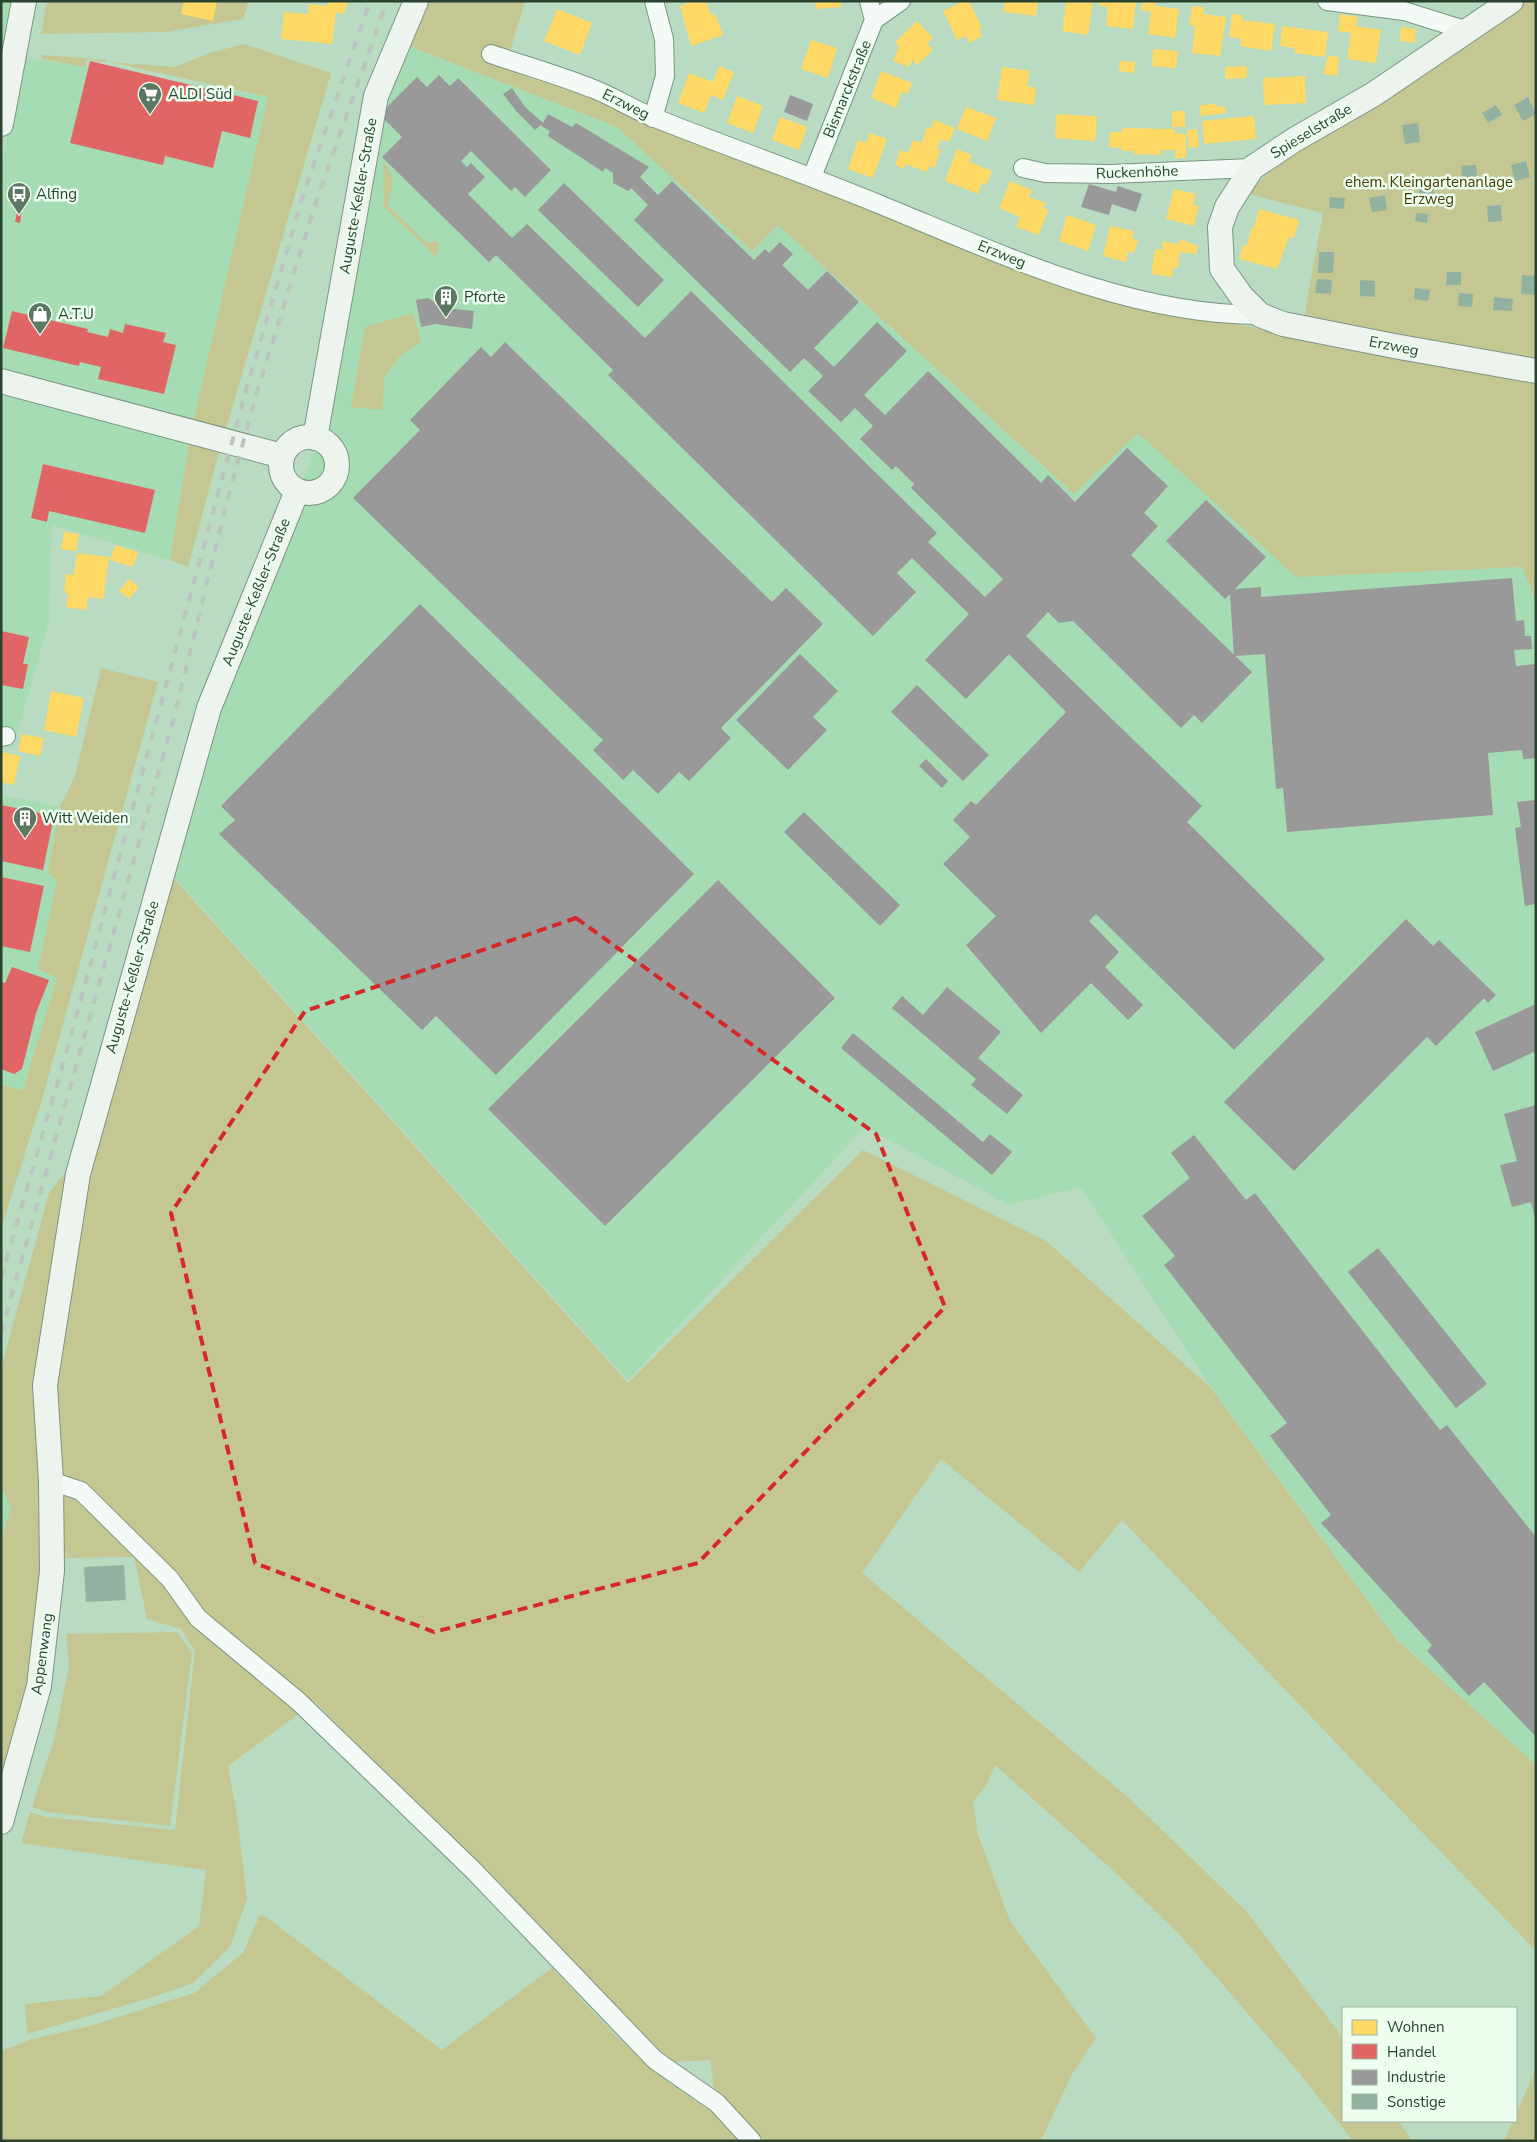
<svg xmlns="http://www.w3.org/2000/svg" width="1537" height="2142" font-family="'Nunito Sans',sans-serif">
<style>
.built{fill:#a6dcb4}
.green{fill:#c5c792}
.homes{fill:#ffd966}
.shops{fill:#e06666}
.industry{fill:#999}
.building{fill:#92b2a1}
.lines{fill:none;stroke-linecap:round;stroke-linejoin:round}
.street-casing{stroke:#7a9682;stroke-width:20}
.secondary-casing{stroke:#7a9682;stroke-width:26}
.street{stroke:#f4faf6;stroke-width:18}
.secondary{stroke:#edf4ee;stroke-width:24}
.rail{stroke:#bbc4be;stroke-width:4;stroke-dasharray:9 9;stroke-linecap:butt}
.marked{fill:none;stroke:#d62828;stroke-width:4;stroke-dasharray:10 6;stroke-linejoin:round}
.labels{text-anchor:middle;dominant-baseline:central;stroke-width:5;stroke-linejoin:round;paint-order:stroke}
.street-label{font-size:15px;fill:#2a4330;stroke:#ebfeef}
.poi-label{font-size:15px;fill:#2a4330;stroke:#ebfeef;text-anchor:start}
.park-label{font-size:15px;fill:#4a3b03;stroke:#ebfeef}
</style>
<rect width="100%" height="100%" fill="#b8dbc1"/>
<g class="built">
<polygon points="1,1 11,1 1,53"/>
<polygon points="401,43 617,127 752,251 778,225 1073,494 1138,432 1296,576 1523,567 1536,602 1536,1765 1396,1638 1211,1387 1080,1187 1009,1205 865,1127 628,1380 168,870 211,708 309,464 326,403 378,98"/>
<polygon points="22,57 268,97 192,428 1,375 1,169"/>
<polygon points="1,384 190,436 170,560 52,525 49,622 13,747 1,746"/>
<polygon points="1,795 60,807 48,873 57,881 38,969 57,978 23,1091 1,1085"/>
<polygon points="1,1485 11,1508 1,1541"/>
</g>
<g class="green">
<polygon points="47,1 249,1 243,19 166,32 41,34"/>
<polygon points="426,1 525,1 507,61 641,109 640,122 1166,312 1536,378 1536,602 1522,567 1296,577 1138,433 1074,494 778,225 752,251 617,127 401,43"/>
<polygon points="1516,1 1536,1 1536,363 1304,318 1323,213 1248,194 1295,146"/>
<polygon points="244,44 331,73 220,449 188,567 170,560 190,436 268,97 109,62 175,67 210,53"/>
<polygon points="43,55 108,60 105,62 87,59 85,67 42,59"/>
<path d="M383,162C398,175 391,188 388,206L427,243L438,241L439,251L433,257L430,251L384,207Z"/>
<polygon points="413,313 421,341 399,357 384,378 383,410 351,407 365,327"/>
<polygon points="101,668 158,682 43,1096 1,1229 1,1085 23,1090 57,978 38,969 57,881 48,873 60,807 75,776"/>
<polygon points="168,872 628,1383 863,1150 1046,1241 1211,1388 1396,1639 1536,1765 1536,1951 1122,1520 1079,1572 941,1459 862,1573 1130,1799 1247,1912 1343,2038 1343,2121 1399,2121 1412,2141 1353,2141 1300,2074 1178,1933 1118,1875 995,1765 988,1782 973,1802 978,1835 1010,1921 1096,2038 1071,2076 1041,2141 766,2141 714,2088 710,2060 672,2062 315,1702 228,1766 237,1815 247,1899 230,1947 193,1983 150,1998 27,2034 25,2004 101,1996 199,1926 206,1870 21,1843 30,1812 46,1817 175,1830 195,1651 181,1629 147,1619 134,1557 60,1558 54,1388 87,1175"/>
<polygon points="68,1169 44,1567 31,1689 1,1793 1,1539 11,1508 1,1485 1,1368 49,1193"/>
<polygon points="177,1632 192,1653 170,1826 47,1812 32,1807 54,1740 69,1666 66,1634"/>
<path d="M260,1915L266,1917L442,2050L552,1968C586,2004 619,2042 657,2073C686,2097 719,2113 745,2141H1V2051L32,2039L90,2026L194,1993L243,1953Z"/>
<polygon points="1536,2069 1536,2141 1504,2141 1513,2121 1516,2121 1516,2114"/>
</g>
<g class="homes">
<polygon points="184,1 217,1 213,21 181,14"/>
<polygon points="328,1 348,1 344,14 336,12 332,44 281,39 284,12 308,14 309,4 327,6"/>
<polygon points="693,1 706,1 711,15 715,14 723,35 691,46 680,6"/>
<polygon points="815,1 841,1 841,7 816,9"/>
<polygon points="963,1 969,1 982,28 979,29 982,36 970,43 965,36 957,40 943,11"/>
<polygon points="1005,1 1038,1 1036,16 1003,12"/>
<polygon points="1066,1 1093,1 1088,35 1062,31"/>
<polygon points="1099,1 1136,2 1133,29 1106,26 1108,7 1099,6"/>
<polygon points="1142,1 1155,1 1155,6 1179,9 1175,38 1148,34 1151,12 1141,10"/>
<polygon points="1192,6 1204,7 1204,14 1226,17 1220,56 1192,53 1195,26 1189,25"/>
<polygon points="557,9 592,23 580,55 544,41"/>
<polygon points="1232,14 1243,15 1242,20 1275,24 1271,51 1240,46 1241,39 1229,37"/>
<polygon points="1340,14 1358,17 1356,26 1381,30 1376,63 1347,59 1351,33 1338,31"/>
<polygon points="917,21 933,38 927,43 933,50 917,65 912,60 909,67 893,61 899,47 895,42"/>
<polygon points="1282,26 1328,32 1325,57 1294,53 1295,48 1280,46"/>
<polygon points="1401,27 1416,29 1415,43 1400,41"/>
<polygon points="811,40 837,48 828,78 801,69"/>
<polygon points="1153,49 1178,51 1176,68 1152,66"/>
<polygon points="1328,56 1339,57 1337,76 1323,74"/>
<polygon points="1120,61 1135,62 1134,73 1119,71"/>
<polygon points="719,66 734,72 723,100 711,95 704,113 678,103 689,73 713,82"/>
<polygon points="1247,66 1247,78 1225,79 1225,67"/>
<polygon points="1002,67 1030,71 1027,86 1036,88 1034,105 997,100"/>
<polygon points="881,71 912,83 908,94 902,92 896,108 871,98"/>
<polygon points="1305,76 1306,103 1264,105 1263,78"/>
<polygon points="737,96 763,106 753,133 727,123"/>
<polygon points="1217,104 1217,107 1225,106 1226,113 1201,116 1200,105"/>
<polygon points="966,107 996,118 987,141 957,129"/>
<rect x="1172" y="111" width="13" height="16"/>
<polygon points="1056,114 1097,116 1095,141 1055,138"/>
<polygon points="1254,116 1256,139 1204,144 1202,121"/>
<polygon points="780,117 807,127 799,150 772,140"/>
<polygon points="934,120 955,128 949,142 941,139 937,149 941,150 934,168 930,166 927,172 905,164 904,169 895,165 900,150 908,153 913,140 922,143 927,127 931,128"/>
<polygon points="1122,128 1175,129 1175,133 1186,134 1186,158 1175,158 1175,150 1161,150 1161,155 1134,154 1134,151 1122,151 1122,148 1109,147 1110,132 1122,132"/>
<polygon points="1197,129 1199,147 1189,148 1187,130"/>
<polygon points="870,133 887,139 873,178 848,169 858,140 866,143"/>
<polygon points="957,149 972,155 969,162 992,171 986,185 982,183 978,194 945,181"/>
<polygon points="1010,181 1032,190 1029,197 1046,203 1043,208 1048,210 1039,235 1016,227 1020,217 999,208"/>
<polygon points="1174,189 1196,194 1193,205 1199,206 1194,226 1166,219"/>
<polygon points="1259,209 1299,220 1294,238 1289,237 1277,269 1239,259 1243,245 1247,245 1252,227 1254,227"/>
<polygon points="1067,215 1096,225 1088,251 1059,241"/>
<polygon points="1110,226 1134,231 1132,238 1138,240 1134,253 1128,252 1126,262 1103,256"/>
<polygon points="1180,239 1198,246 1196,254 1180,252 1178,268 1173,268 1172,277 1151,274 1155,249 1162,250 1163,241 1179,244"/>
<polygon points="64,532 79,534 76,551 61,549"/>
<polygon points="115,545 138,552 133,567 110,560"/>
<polygon points="77,553 109,557 103,599 88,597 86,610 66,607 68,593 64,593 66,574 74,575"/>
<polygon points="129,579 139,587 129,599 119,591"/>
<polygon points="51,691 84,698 76,737 44,730"/>
<polygon points="22,734 44,738 40,756 18,751"/>
<polygon points="1,752 20,756 14,785 1,782"/>
</g>
<g class="shops">
<polygon points="90,61 258,101 250,138 222,131 213,168 165,156 163,165 70,143"/>
<polygon points="18,208 22,208 20,223 15,222"/>
<polygon points="12,311 88,329 87,332 108,337 110,329 123,333 125,324 166,333 163,342 176,345 164,394 98,379 101,367 80,362 79,366 3,348"/>
<polygon points="43,464 155,490 145,533 49,511 47,522 31,518"/>
<polygon points="1,631 29,637 23,664 28,664 23,689 1,685"/>
<polygon points="1,805 54,816 43,870 1,861"/>
<polygon points="1,877 44,886 30,952 1,946"/>
<polygon points="12,967 49,980 36,1013 22,1069 14,1074 1,1069 1,982 5,983"/>
</g>
<g class="industry">
<polygon points="439,75 450,86 458,78 551,170 525,197 515,187 511,191 471,151 461,161 467,167 471,163 485,177 468,194 512,238 527,224 645,338 691,291 937,533 928,542 985,597 1003,579 911,488 914,484 896,466 892,470 860,439 873,426 855,408 841,422 808,391 823,376 804,358 790,372 634,220 648,205 631,188 628,191 613,183 613,173 605,168 603,172 548,136 550,131 541,126 543,123 535,130 517,112 503,94 512,88 525,107 543,123 548,114 572,127 576,123 649,167 640,177 658,195 672,181 754,260 765,249 769,253 780,242 793,254 782,265 808,290 827,271 859,302 814,348 834,367 877,322 907,351 864,395 885,415 928,371 1041,483 1048,475 1075,502 1127,448 1168,486 1144,513 1158,526 1131,555 1252,672 1202,723 1194,715 1181,728 1073,621 1059,623 1048,612 1026,636 1202,806 1187,822 1325,959 1234,1050 1096,914 1089,921 1119,952 1105,967 1143,1005 1128,1020 1091,983 1041,1033 966,945 996,916 943,864 970,837 953,820 971,801 976,805 1066,712 1009,654 966,699 925,660 969,614 912,558 897,573 916,592 873,636 608,375 613,370 496,255 489,262 382,157 402,137 383,118 388,106 417,77 427,87"/>
<polygon points="790,95 813,104 807,121 784,112"/>
<polygon points="564,183 664,280 638,307 538,210"/>
<polygon points="1089,184 1116,192 1118,186 1142,194 1136,212 1112,204 1109,215 1081,207"/>
<polygon points="428,298 445,308 474,311 472,329 435,324 421,327 416,300"/>
<polygon points="505,342 772,602 786,588 823,624 721,728 731,738 689,781 679,772 658,794 633,770 623,780 593,750 603,740 353,498 420,430 410,420 481,347 491,357"/>
<polygon points="1206,500 1266,557 1235,589 1261,587 1261,597 1512,578 1516,621 1524,620 1525,636 1531,636 1532,649 1514,650 1516,666 1536,664 1536,758 1523,759 1522,750 1488,753 1493,815 1287,832 1283,788 1276,789 1265,654 1234,656 1230,594 1225,599 1166,541"/>
<polygon points="420,604 694,874 496,1075 436,1016 422,1030 219,834 235,820 221,806"/>
<polygon points="800,654 838,691 813,717 827,730 788,770 736,720"/>
<polygon points="917,685 989,755 963,781 891,712"/>
<polygon points="926,759 948,781 942,788 919,766"/>
<polygon points="1536,800 1536,904 1525,906 1515,828 1521,827 1517,802"/>
<polygon points="804,812 900,905 880,926 784,832"/>
<polygon points="718,880 835,998 605,1226 488,1109"/>
<polygon points="1406,919 1433,946 1439,940 1496,995 1488,1003 1484,998 1436,1046 1427,1037 1294,1171 1224,1102"/>
<polygon points="947,987 1001,1032 978,1058 1023,1095 1007,1114 971,1085 976,1079 892,1008 902,996 923,1015"/>
<polygon points="1536,1004 1536,1051 1493,1071 1475,1032"/>
<polygon points="853,1033 983,1142 990,1134 1012,1152 992,1175 841,1048"/>
<polygon points="1536,1105 1536,1217 1535,1218 1531,1202 1512,1207 1500,1165 1517,1161 1504,1114"/>
<polygon points="1194,1135 1246,1200 1255,1193 1440,1430 1447,1425 1536,1537 1536,1737 1484,1682 1469,1696 1427,1651 1432,1645 1321,1523 1331,1515 1270,1436 1287,1423 1164,1265 1175,1256 1142,1216 1190,1178 1171,1153"/>
<polygon points="1378,1248 1487,1384 1456,1408 1348,1272"/>
</g>
<g class="building">
<polygon points="1528,97 1536,114 1523,121 1514,105"/>
<polygon points="1496,105 1502,115 1488,123 1482,113"/>
<polygon points="1418,123 1420,142 1405,144 1402,125"/>
<polygon points="1526,161 1530,177 1515,181 1511,165"/>
<polygon points="1476,165 1477,176 1462,177 1461,166"/>
<rect x="1419" y="186" width="15" height="19"/>
<polygon points="1385,195 1387,210 1372,212 1369,198"/>
<polygon points="1330,197 1345,198 1344,209 1329,208"/>
<polygon points="1501,205 1502,221 1488,222 1487,206"/>
<polygon points="1416,213 1428,214 1427,223 1415,221"/>
<polygon points="1319,252 1334,252 1333,273 1318,273"/>
<polygon points="1447,272 1461,272 1461,285 1446,285"/>
<polygon points="1522,275 1536,276 1536,295 1521,294"/>
<polygon points="1317,279 1332,280 1331,294 1315,293"/>
<polygon points="1360,280 1375,281 1375,297 1360,296"/>
<polygon points="1415,288 1430,290 1428,301 1414,299"/>
<polygon points="1459,293 1473,294 1472,307 1458,306"/>
<polygon points="1494,297 1513,299 1512,311 1493,310"/>
<polygon points="124,1565 126,1600 86,1602 84,1567"/>
</g>
<g class="lines">
<g class="street-casing">
<g id="street">
<polyline points="1327,1 1404,11 1468,31"/>
<polyline points="874,20 901,1"/>
<path d="M491,54C526,66 562,76 596,90C616,98 634,110 655,118C730,148 806,174 881,205C1001,254 1128,315 1260,315"/>
<polyline points="653,118 665,76 664,39 654,1"/>
<polyline points="1023,168 1045,173 1111,174 1252,168"/>
<polyline points="812,177 874,20 869,1"/>
<polyline points="1,737 6,736"/>
<polyline points="51,1481 81,1491 170,1579 198,1618 298,1701 473,1870 655,2060 717,2103 752,2141"/>
</g>
</g>
<g class="secondary-casing">
<g id="secondary">
<polyline points="1511,1 1374,94 1294,140 1252,168 1227,207 1220,227 1222,269 1242,297 1260,315 1283,324 1394,346 1536,371"/>
<polyline points="1,124 24,1"/>
<polyline points="1,381 282,456"/>
<circle cx="309" cy="465" r="28"/>
<polyline points="315,438 376,96 416,1"/>
<polyline points="1,1822 39,1686 52,1571 51,1481 45,1385 78,1174 209,708 297,491"/>
</g>
</g>
<use href="#street" class="street"/>
<use href="#secondary" class="secondary"/>
<g class="rail">
<polyline points="1,1278 69,1043 247,387 302,199 370,1"/>
<polyline points="1,1333 173,721 230,490 258,389 315,205 387,1"/>
</g>
</g>
<path class="marked" d="M576,918L876,1134L945,1307L698,1563L434,1632L255,1563L171,1213L305,1011Z"/>
<defs>
<g id="supermarket-pin" transform="scale(1.25)"><path d="M0 17L-7.5 6A9.5 9.5 0 1 1 7.5 6Z" fill="#5c7863" stroke="#ebfeef"/><path d="M-6-5.5h2.5l.6 2H6L4.5 2H-2.5L-4.4-4H-6ZM-1.5 3.2a1.3 1.3 0 1 0 .1 0ZM3 3.2a1.3 1.3 0 1 0 .1 0Z" fill="#fff"/></g>
<g id="bus-pin" transform="scale(1.25)"><path d="M0 17L-7.5 6A9.5 9.5 0 1 1 7.5 6Z" fill="#5c7863" stroke="#ebfeef"/><path d="M-5-6H5V4H4V6H2V4H-2V6H-4V4H-5ZM-3.5-4V0h7V-4ZM-3.5 1.2v1.5H-2V1.2ZM2 1.2v1.5H3.5V1.2Z" fill="#fff"/></g>
<g id="building-pin" transform="scale(1.25)"><path d="M0 17L-7.5 6A9.5 9.5 0 1 1 7.5 6Z" fill="#5c7863" stroke="#ebfeef"/><path d="M-4-6H4V6H1V3H-1V6H-4ZM-2.5-4.3h1.7v1.8h-1.7ZM.8-4.3h1.7v1.8H.8ZM-2.5-1h1.7V.8h-1.7ZM.8-1h1.7V.8H.8Z" fill="#fff"/></g>
<g id="shop-pin" transform="scale(1.25)"><path d="M0 17L-7.5 6A9.5 9.5 0 1 1 7.5 6Z" fill="#5c7863" stroke="#ebfeef"/><path d="M-5-2.5h2.3a2.7 3.5 0 0 1 5.4 0H5L5.5 6h-11ZM-1.5-2.5h3a1.5 2.3 0 0 0-3 0Z" fill="#fff"/></g>
</defs>
<g fill-rule="evenodd">
<use href="#supermarket-pin" x="150" y="94"/>
<use href="#bus-pin" x="19" y="194"/>
<use href="#building-pin" x="446" y="297"/>
<use href="#shop-pin" x="40" y="314"/>
<use href="#building-pin" x="25" y="818"/>
</g>
<g class="labels">
<g class="street-label">
<text transform="translate(847 89) rotate(-68)">Bismarckstraße</text>
<text transform="translate(626 104) rotate(26)">Erzweg</text>
<text transform="translate(1311 131) rotate(-31)">Spieselstraße</text>
<text transform="translate(1137 172) rotate(-2)">Ruckenhöhe</text>
<text transform="translate(358 196) rotate(-80)">Auguste-Keßler-Straße</text>
<text transform="translate(1002 254) rotate(22)">Erzweg</text>
<text transform="translate(1394 346) rotate(11)">Erzweg</text>
<text transform="translate(256 592) rotate(-68)">Auguste-Keßler-Straße</text>
<text transform="translate(132 977) rotate(-74)">Auguste-Keßler-Straße</text>
<text transform="translate(42 1654) rotate(-82)">Appenwang</text>
</g>
<g class="poi-label">
<text x="168" y="94">ALDI Süd</text>
<text x="36" y="194">Alfing</text>
<text x="464" y="297">Pforte</text>
<text x="58" y="314">A.T.U</text>
<text x="42" y="818">Witt Weiden</text>
</g>
<g class="park-label">
<text x="1429" y="182">ehem. Kleingartenanlage<tspan x="1429" dy="17">Erzweg</tspan></text>
</g>
</g>
<rect width="1537" height="2142" fill="none" stroke="#2a4330" stroke-width="5"/>
<rect x="1342" y="2007" width="175" height="115" fill="#ebfeef" stroke="#9eb3a3"/>
<rect x="1352" y="2020" width="25" height="15" fill="#ffd966" stroke="#9eb3a3"/>
<text x="1387" y="2032" font-size="15" fill="#2a4330">Wohnen</text>
<rect x="1352" y="2044" width="25" height="15" fill="#e06666" stroke="#9eb3a3"/>
<text x="1387" y="2057" font-size="15" fill="#2a4330">Handel</text>
<rect x="1352" y="2070" width="25" height="15" fill="#999999" stroke="#9eb3a3"/>
<text x="1387" y="2082" font-size="15" fill="#2a4330">Industrie</text>
<rect x="1352" y="2094" width="25" height="15" fill="#92b2a1" stroke="#9eb3a3"/>
<text x="1387" y="2107" font-size="15" fill="#2a4330">Sonstige</text>
</svg>
